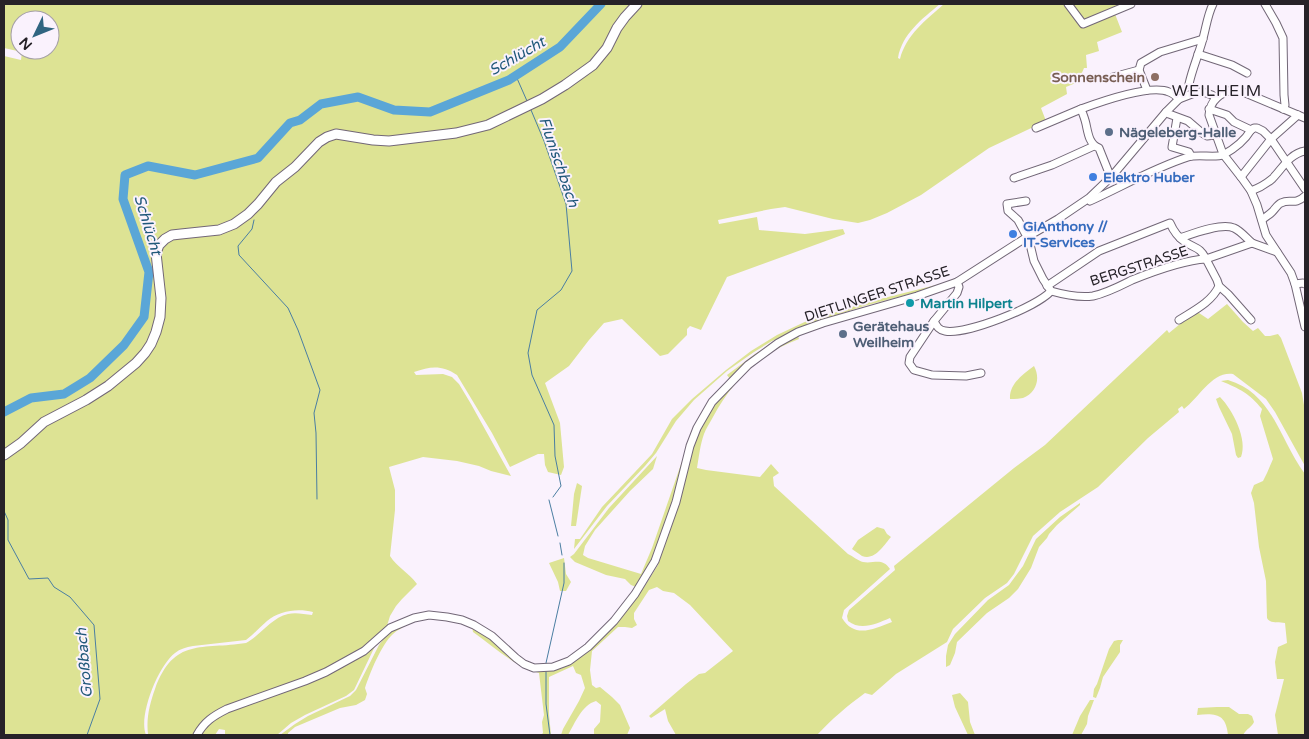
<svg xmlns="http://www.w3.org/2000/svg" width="1309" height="739" font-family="'Varela Round',sans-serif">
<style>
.green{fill:#dde394;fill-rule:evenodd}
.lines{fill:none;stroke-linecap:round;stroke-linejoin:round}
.stream{stroke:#4a7ea2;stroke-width:1}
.river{stroke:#5aa6d7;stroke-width:9}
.minor-casing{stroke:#726777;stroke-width:9}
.major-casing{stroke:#726777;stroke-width:11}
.minor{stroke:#fff;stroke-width:7}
.major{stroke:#fff;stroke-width:9}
.education-dot{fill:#8d6e63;stroke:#faf2fd;stroke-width:2}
.service-dot{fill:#5c6f8a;stroke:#faf2fd;stroke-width:2}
.shop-dot{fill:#3f7fe0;stroke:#faf2fd;stroke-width:2}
.culture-dot{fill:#0f9aa8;stroke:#faf2fd;stroke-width:2}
.labels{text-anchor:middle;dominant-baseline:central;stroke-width:4;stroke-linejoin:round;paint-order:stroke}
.education-label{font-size:14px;font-weight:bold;fill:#785e54;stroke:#faf2fd;text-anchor:end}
.service-label{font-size:14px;font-weight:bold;fill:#4e5e75;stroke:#faf2fd;text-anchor:start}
.shop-label{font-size:14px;font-weight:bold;fill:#366cbe;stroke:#faf2fd;text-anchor:start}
.street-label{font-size:14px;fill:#262228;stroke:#faf2fd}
.culture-label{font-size:14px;font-weight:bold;fill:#0d838f;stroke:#faf2fd;text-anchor:start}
.water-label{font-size:15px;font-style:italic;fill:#20587a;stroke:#faf2fd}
.quarter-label{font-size:16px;letter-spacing:1px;fill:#262228;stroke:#faf2fd}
</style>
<rect width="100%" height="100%" fill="#faf2fd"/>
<g class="green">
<path d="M4,4H940C922,19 902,34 898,58L900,59C906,35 926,20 944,4H1065L1082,27L1115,14L1122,32L1097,42L1099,51L1086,55L1087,68H1084L1078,82L1066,87L1067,94L1041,108L1046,121L989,148L921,195L887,213L870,220L858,223L833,219L785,207L771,209L718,220L719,224L757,217L759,230L805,234L843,229L845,234L727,277L701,330L690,326L687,329V335L668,354L660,356L622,319L604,323L589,340L569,366L545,383L560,423L564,467L561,475L548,472L545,465L544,454H538L510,467L492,433L457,375C442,365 431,366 414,372L416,375L443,374L452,377L459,384L471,404L511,476L491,471L479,466L457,461L423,457L389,467L395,490V510L390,556C397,567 409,573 417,584L402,599L396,606L390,616L386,629L362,650L345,660L307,678L225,707L196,734H148C146,718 150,703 155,689C174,637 202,650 246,643C261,635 271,618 288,614C295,612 304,614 312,615L313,612C297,608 279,611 267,621C260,627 254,634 246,640L193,646C186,647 180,649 175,653C158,666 138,716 146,735H4V56L21,60L22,52L4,48ZM20,20H50V50H20Z"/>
<polygon points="1071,4 1125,4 1084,20"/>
<polygon points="967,272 967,274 940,286 864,306 822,320 772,341 754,352 727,371 694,400 676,421 656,453 645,466 607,506 574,549 575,539 580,539 602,507 652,454 672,419 692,399 726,370 751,351 777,335 811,319 821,317 864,303 940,284 956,278"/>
<path d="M1227,304L1243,322L1253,331L1258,328L1265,336H1270L1278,334L1281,338L1302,393L1305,411V466L1275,412L1266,399L1233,374C1212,371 1199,398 1184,409L1182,406L1178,409L1179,412L1148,438L1098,487L1060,512L1033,536L1014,574L1007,583L985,598L953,629L947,642L896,674L872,695L865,693C847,706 832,719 817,735H676L668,721L665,709L651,718L649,716L686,684L699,674L705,673L733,651L690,605L674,593L663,591L657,587L649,590L634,613V619L637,625L632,628L625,627H618L592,651L590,670L592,685L596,688L600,687L612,697L620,705L630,728L627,735H594V729L600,722L601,705L596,701C582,705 575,723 568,735H561L563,729L579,701L585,688L581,675L576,673L573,666L549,677V714L551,735H541L543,733L542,722L544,715L539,673C514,666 494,647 473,632L472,626L535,670H554L563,668L572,662L618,621L639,595L658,565L678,501L693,445L699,427L716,403L752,364L781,344L798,336L799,339C762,352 731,382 713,417C710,423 706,428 704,434C700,445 699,457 697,468L706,470L760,477L771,464L779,473L773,477L774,486L848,554C853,556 858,561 863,562C874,564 882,557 890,569L844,610L842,618C855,639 873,629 892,622L890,618C876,624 861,631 848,621L847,616L849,610L895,570L894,566L1014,468L1045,445L1167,330L1169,333L1196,311L1208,319Z"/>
<polygon points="771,344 747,363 730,379 727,375 755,354"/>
<path d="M1034,366C1041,379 1036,393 1023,398C1019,399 1014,399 1010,399C1009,384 1023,374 1034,366Z"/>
<path d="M1228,380C1273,393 1280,441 1305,474V735H1278L1275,715L1284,679H1277L1275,662L1278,647L1287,643L1285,623C1278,622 1270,624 1267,618L1266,581L1259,547L1254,503L1251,493L1254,485L1263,481L1267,473L1273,459L1260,416L1262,409C1249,393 1240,389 1221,381Z"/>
<path d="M1220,397C1233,410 1248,440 1241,457L1238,458L1236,455L1232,434L1219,407L1216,399Z"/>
<polygon points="688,444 673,498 654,560 636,587 631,585 625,579 606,575 575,562 570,557 574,554 609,508 657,456 653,469 630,491 595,530 585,546 583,555 588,558 641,574 652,548"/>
<polygon points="577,483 582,486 576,526 571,526 574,494"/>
<polygon points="1080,503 1080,505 1057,525 1049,534 1047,538 1039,547 1031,568 1018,589 1009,598 987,613 957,642 955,653 950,665 946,667 946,656 948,645 955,634 988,600 1009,585 1023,566 1036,539 1060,517"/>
<path d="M877,527L884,529L887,534L891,537C884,545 875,561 862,556C859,554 855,551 852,549L858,540Z"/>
<polygon points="564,558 566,574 571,582 566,591 560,591 558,582 549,563"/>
<path d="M407,623V625C402,628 397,630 393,634C381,645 370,673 365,688L367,694L365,700L356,705L340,708L295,727L288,733V735H280L295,724L308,716L350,696L356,690L379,645L387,634Z"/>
<polygon points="1118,640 1123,640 1120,645 1120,652 1103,677 1100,688 1096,698 1093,697 1094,689 1097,684 1109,649 1114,641"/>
<polygon points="377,642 354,690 346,696 305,715 291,723 277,735 225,735 225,730 219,729 215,735 199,734 219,714 281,693"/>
<polygon points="960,693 968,702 970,722 975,735 968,735 955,707 952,695"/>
<polygon points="1090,700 1094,700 1088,716 1087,724 1081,735 1072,735 1080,716"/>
<path d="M1217,707H1229L1239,714H1248L1252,716L1254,722C1252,727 1246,729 1243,735H1228C1226,714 1216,713 1197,715L1198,708Z"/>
</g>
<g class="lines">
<g class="stream">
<polyline points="516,76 527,101"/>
<polyline points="531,110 544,141 566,204 572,271 561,290 537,310 528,353 532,375 554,425 555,456 561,486 553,497"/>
<polyline points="254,220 252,229 238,246 239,255 288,308 298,330 320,390 314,413 316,433 317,499"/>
<polyline points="549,500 558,536"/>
<polyline points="4,511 8,520 8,540 29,579 48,578 54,587 70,597 94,625 100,699 87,735"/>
<polyline points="560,543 562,555"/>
<polyline points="546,663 564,583 564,563"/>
<polyline points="546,672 546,704 550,735"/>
</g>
<polyline class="river" points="4,412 31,398 64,394 90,378 124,345 144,317 149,272 123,199 125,175 148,166 195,175 258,158 290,123 300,120 321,104 358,97 394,110 430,112 509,80 560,47 601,4"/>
<g class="minor-casing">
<g id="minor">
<polyline points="1068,4 1083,24 1131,4"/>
<polyline points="1265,4 1276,23 1283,38 1284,95 1285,105 1283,109"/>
<polyline points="1198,54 1232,65 1247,73"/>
<polyline points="1113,77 1139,70"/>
<path d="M1189,84C1192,70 1198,56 1202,42C1206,29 1207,16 1213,4"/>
<polyline points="1147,90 1139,70 1141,63 1160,52 1203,39"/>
<polyline points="1209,109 1227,115 1234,122 1251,130 1254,128 1257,128 1263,131 1271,139 1305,189"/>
<polyline points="1166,112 1169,114 1188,121 1202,133 1207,136 1215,135"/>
<polyline points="1177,118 1172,147 1189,152 1191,156"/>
<path d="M1305,118L1236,89C1221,92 1210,100 1209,115L1223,154L1241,177L1251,191L1257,205L1266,235L1291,273L1295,284L1305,327"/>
<polyline points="1036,128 1081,109"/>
<path d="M1112,176L1109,173L1099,148C1089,144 1088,133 1086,124C1085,119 1083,114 1081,109C1100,102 1151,84 1169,92C1173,93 1176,96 1179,99"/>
<polyline points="1241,177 1271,139 1298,115"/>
<polyline points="1014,178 1052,165 1094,146"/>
<path d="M1251,191C1259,188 1266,184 1272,179C1283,168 1289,154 1305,151"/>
<path d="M1089,199L1090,201C1123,186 1154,168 1188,157C1198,154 1215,158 1223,155C1234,149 1245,140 1251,130"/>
<path d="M1026,201L1007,204L1008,211L1018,220L1025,233L1029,240L1034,261L1043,279L1051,291C1065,295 1079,298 1093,296C1107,293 1120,286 1132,280C1152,272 1184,260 1206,259L1217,280L1219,286C1212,302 1193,311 1179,320"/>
<path d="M1262,220C1265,217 1269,215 1272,212C1275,209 1278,204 1281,203C1291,198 1294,206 1305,196"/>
<path d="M1180,238C1192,234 1222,222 1234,228C1241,231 1246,238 1252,243"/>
<path d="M957,282L959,287L957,293L934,321C937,327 939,330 945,331C966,335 1037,307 1051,291"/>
<polyline points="1295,284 1303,283 1305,284"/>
<path d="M1047,286L1099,251L1170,223C1173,230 1179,238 1185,242C1196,249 1200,247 1206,259L1252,243L1277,252"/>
<polyline points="1219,286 1228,294 1251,320"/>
<polyline points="934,321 910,357 909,363 914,370 932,375 966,376 981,373"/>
<path d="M197,735C204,722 213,716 227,709L305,681L326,672L364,651L390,628L414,618L429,615L447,617L462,620L474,625L492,636L516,658L524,664L534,668L553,667L569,661L588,647L614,621L635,594L655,561L676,502L690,446L697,428L712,402L748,365L778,343L798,332L823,323L917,296L957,282L1027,237L1058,219L1089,198L1112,176L1166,112L1179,99L1197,92H1203L1212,95L1216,98"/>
</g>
</g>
<g class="major-casing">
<polyline id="major" points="4,455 21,443 44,422 86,400 108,386 136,363 145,353 151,344 156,332 160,317 161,298 156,253 159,245 165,239 172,235 181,234 219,230 234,224 248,214 258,204 276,182 295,167 319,142 327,137 336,134 373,140 389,141 456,133 488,125 542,99 565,85 593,65 607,48 617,28 625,17 637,4"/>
</g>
<use href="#minor" class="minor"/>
<use href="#major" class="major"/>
</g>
<circle class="education-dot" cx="1155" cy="77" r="5"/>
<g class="service-dot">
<circle cx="1109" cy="132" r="5"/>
<circle cx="843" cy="334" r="5"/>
</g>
<g class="shop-dot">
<circle cx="1093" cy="177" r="5"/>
<circle cx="1013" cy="234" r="5"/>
</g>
<circle class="culture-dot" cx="910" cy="303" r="5"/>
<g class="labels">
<g class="education-label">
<text x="1145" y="77">Sonnenschein</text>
</g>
<g class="service-label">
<text x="1119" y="132">Nägeleberg-Halle</text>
<text x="853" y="326">Gerätehaus<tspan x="853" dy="16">Weilheim</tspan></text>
</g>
<g class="shop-label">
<text x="1103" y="177">Elektro Huber</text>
<text x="1023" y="226">GiAnthony //<tspan x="1023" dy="16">IT-Services</tspan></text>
</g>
<g class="street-label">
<text transform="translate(1139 266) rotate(-18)">BERGSTRASSE</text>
<text transform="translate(877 294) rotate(-18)">DIETLINGER STRASSE</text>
</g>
<g class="culture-label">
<text x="920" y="303">Martin Hilpert</text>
</g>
<g class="water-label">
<text transform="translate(517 56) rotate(-30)">Schlücht</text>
<text transform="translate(559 162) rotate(71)">Flunischbach</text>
<text transform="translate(148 225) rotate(73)">Schlücht</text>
<text transform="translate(84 663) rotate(-95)">Großbach</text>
</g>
<g class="quarter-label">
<text x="1217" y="91">WEILHEIM</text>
</g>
</g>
<rect width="1309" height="739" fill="none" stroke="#262228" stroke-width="10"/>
<g transform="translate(35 35) rotate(227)"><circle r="24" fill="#faf2fd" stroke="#a59fa8"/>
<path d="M0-4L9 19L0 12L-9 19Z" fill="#306581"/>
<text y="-8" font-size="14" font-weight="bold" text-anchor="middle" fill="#262228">N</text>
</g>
</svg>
